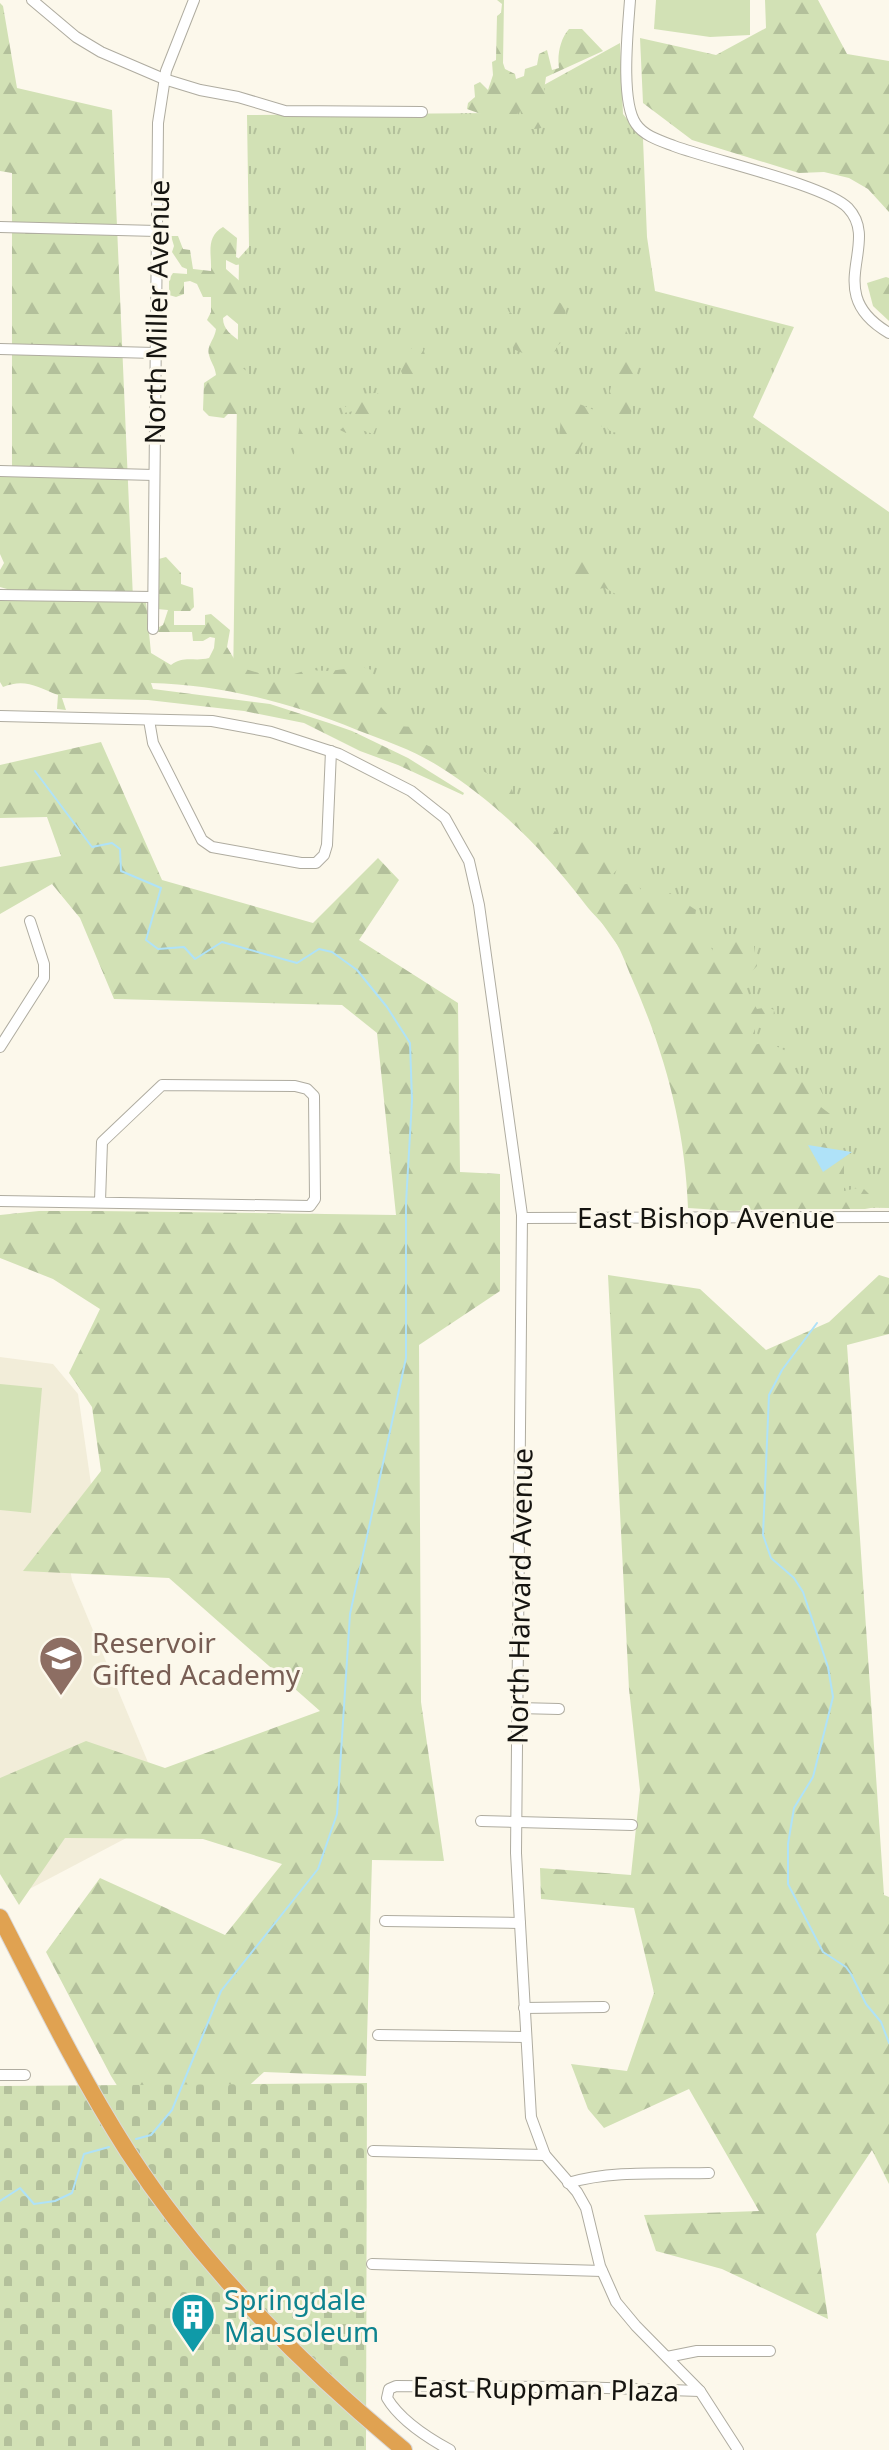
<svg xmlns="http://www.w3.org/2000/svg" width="889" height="2450" font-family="'Noto Sans',sans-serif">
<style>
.built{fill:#f2edd9}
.grass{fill:url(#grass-tufts)}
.forest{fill:url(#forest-firs)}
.cemetery{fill:url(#cemetery-stones)}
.garden{fill:#d2e1b5}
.water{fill:#afe2f8}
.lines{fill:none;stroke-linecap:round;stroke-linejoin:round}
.stream{stroke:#afe2f8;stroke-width:2}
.minor-casing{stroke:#afaca0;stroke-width:12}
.highway-casing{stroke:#dad9d9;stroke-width:18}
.minor{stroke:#fff;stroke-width:10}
.highway{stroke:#e0a251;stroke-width:16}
.labels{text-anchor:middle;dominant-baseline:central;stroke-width:6;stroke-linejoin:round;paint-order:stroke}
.street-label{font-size:28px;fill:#151410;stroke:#fcf8eb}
.education-label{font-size:28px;fill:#785e54;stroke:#fcf8eb;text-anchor:start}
.culture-label{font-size:28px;fill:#0d838f;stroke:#fcf8eb;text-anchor:start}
</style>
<defs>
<pattern id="grass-tufts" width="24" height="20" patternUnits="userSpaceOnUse" patternTransform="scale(2)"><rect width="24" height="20" fill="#d2e1b5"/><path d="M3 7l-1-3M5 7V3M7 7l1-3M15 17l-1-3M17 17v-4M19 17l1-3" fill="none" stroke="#b3c09b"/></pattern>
<pattern id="forest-firs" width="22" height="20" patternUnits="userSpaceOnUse" patternTransform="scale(2)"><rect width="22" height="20" fill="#d2e1b5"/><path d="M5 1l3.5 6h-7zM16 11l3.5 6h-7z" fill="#b3c09b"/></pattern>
<pattern id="cemetery-stones" width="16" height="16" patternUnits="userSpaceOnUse" patternTransform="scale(2)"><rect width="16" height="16" fill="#d2e1b5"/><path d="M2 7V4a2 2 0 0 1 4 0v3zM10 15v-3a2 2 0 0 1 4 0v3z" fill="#b3c09b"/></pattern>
</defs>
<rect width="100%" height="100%" fill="#fcf8eb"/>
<polygon class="built" points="0,1357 53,1364 78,1394 93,1498 64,1534 72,1580 170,1815 18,1895 0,1869"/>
<polygon class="grass" points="620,43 623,114 643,139 647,237 655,291 794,327 753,417 889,512 889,1208 692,1205 689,1096 663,1009 535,829 397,736 233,685 239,258 249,247 247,115 493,113"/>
<g class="forest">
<path d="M497,0H504L503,63L505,69L515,74L516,79L524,76L525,69L537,65L539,54L547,50L552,70L559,68C557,56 560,39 569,29H582L603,51L546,77L544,90L552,119C546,130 537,129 525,129L520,110L511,121H494L492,118L467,109L468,103L475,97L474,85L480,82L488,90L493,75L492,62L496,60L497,16L501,13L502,4Z"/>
<polygon points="765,0 818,0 847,54 889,61 889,212 868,189 849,178 824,172 799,173 692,140 643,103 640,38 716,55 766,28"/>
<path d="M0,3L3,6L17,88L112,110L133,599L146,602L151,653L171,665C184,655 194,662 209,658L214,648L215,638L210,637L203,641H193L192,632H158L157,628L163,625L168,610L157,609L155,560L166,557L181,573V584L193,588L194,607L190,611H174V625H205V615L211,614L230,630L227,647L239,667L278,679L307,670L329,671L361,667L372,670L381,707L398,726L414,727L420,732L415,738L417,741L462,760L511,786L516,803L549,832L555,831L565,839L567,848L573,852L589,833L608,848L609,853L621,865L608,880L607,885L611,887L636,882L646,898L661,901L670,893L696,910L694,923L704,930L701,938L703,942L709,944L719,962L725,960L730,942L741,932L753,940L757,966L750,973L746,991L757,1009L768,1007L774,1010L773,1019L755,1029L750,1041L753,1045L768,1042L788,1052L796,1072L811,1087H819L823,1095L817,1104L830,1114V1121L820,1127L823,1143L838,1144L844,1165V1191L862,1187L869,1194L886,1199L882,1206L865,1209H765L734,1211L688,1208C685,1125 664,1050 630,974C625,961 620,948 612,936C605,924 593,915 585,904C544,850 497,803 440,767C414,750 385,741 357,730C291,703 223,685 151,683L153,689L270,704L329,723L352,731L408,758L464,793L463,795L398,765L360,751L304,723L244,711L148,700L62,698L66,710L57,709L58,695C37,687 25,678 3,687L0,682V599L4,598L7,589L0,587V570L4,563L0,554V476H12V173L0,171Z"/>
<path d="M223,227L237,238L236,257L242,260V264L236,265L226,260V269L243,284L241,303L245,306L244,322L239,325L227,315L223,318C223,330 232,335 241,342V367L248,372L242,414H228L224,418L209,416L203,410L204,383L216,375C215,366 211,363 209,355C206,346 215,339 216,329L207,320L211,312V297H203L197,284L190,281L184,282V294L176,297L169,295V279L173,273L187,274V269L182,267L172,252L174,246L171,236H178L183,249L190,250L193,269L211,271C212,255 205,237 223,227Z"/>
<polygon points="886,277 889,278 889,321 873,306 867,283"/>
<polygon points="491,298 503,299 509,312 527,323 525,354 513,349 513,337 496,318"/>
<polygon points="559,302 566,307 564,322 561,325 563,328 559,331 565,339 556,347 556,351 550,353 554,305"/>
<path d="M626,331C644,358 633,399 628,431L619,434L608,430L605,409Z"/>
<path d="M413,345H421C429,359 425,368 417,381L405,380L401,371Z"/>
<polygon points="376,393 387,397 394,405 380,419 373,434 359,429 346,433 340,430 354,418 354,411 344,413 345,407 354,401 355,394"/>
<path d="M570,400L601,413L602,426C586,436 579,443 578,463L574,466L557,457L561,418Z"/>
<polygon points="314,419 309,472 294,454 301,421"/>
<polygon points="573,552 607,563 628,588 628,596 621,597 605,588 596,589 584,585 581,579 569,576 566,568"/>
<polygon points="101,742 162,880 313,923 378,858 399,880 359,940 458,1003 460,1172 500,1174 500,1291 419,1345 421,1702 444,1861 372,1860 366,2076 264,2072 207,2124 183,2191 111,2076 46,1952 100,1878 225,1935 282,1864 203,1839 65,1838 19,1905 0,1874 0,1778 86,1741 165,1768 320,1711 169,1578 23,1571 101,1471 92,1407 69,1373 100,1309 53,1279 0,1258 0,1215 39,1211 98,1211 396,1215 377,1033 342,1005 114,999 80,918 52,884 0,914 0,867 61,856 47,817 0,818 0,765"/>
<polygon points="608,1275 700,1289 766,1350 829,1322 879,1275 889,1278 889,1334 847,1345 884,1895 889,1897 889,2184 872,2150 816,2234 828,2319 722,2269 656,2251 644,2215 759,2211 689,2089 604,2128 588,2109 571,2064 627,2071 654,1993 634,1908 541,1899 540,1868 631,1875 640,1790 629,1689"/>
</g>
<polygon class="cemetery" points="367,2083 366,2450 0,2450 0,2086"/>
<g class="garden">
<polygon points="656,0 750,0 750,35 710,37 654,29"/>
<polygon points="0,1384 42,1388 31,1513 0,1510"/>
</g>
<polygon class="water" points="808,1145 852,1152 823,1172"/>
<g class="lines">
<g class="stream">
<polyline points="35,771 92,847 112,843 120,849 121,871 161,888 146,940 158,949 184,947 195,959 222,942 297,963 319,949 332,952 357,970 387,1007 410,1043 412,1100 406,1203 406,1358 350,1614 337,1814 318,1869 221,1991 172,2110 151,2135 136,2139"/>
<polyline points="817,1323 782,1370 769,1395 763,1535 771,1558 794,1578 803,1592 828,1667 833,1697 813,1777 794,1808 788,1844 788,1884 823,1952 846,1967 851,1974 866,2004 881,2022 889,2043"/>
<polyline points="0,2201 20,2188 34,2204 55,2201 72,2193 84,2154 109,2147"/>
</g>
<g class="minor-casing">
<g id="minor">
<polyline points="32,0 76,37 101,52 164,79 200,90 238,97 285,111 422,112"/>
<path d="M630,0C628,29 620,101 636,124C644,136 661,141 674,146C711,160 826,185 848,208C882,244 820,293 889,333"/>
<polyline points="0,227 157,231"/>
<polyline points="0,349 155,353"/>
<polyline points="0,471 154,475"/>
<polyline points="0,595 153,597"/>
<polyline points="153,629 158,123 166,71 194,0"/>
<polyline points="0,716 212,721 271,732 339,754 411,791 445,818 469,861 479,905 522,1215 516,1853 531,2117 545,2155 577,2192 586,2208 600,2266 616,2302 636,2326 700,2391 738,2450"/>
<polyline points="149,720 153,743 202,840 212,847 301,863 316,863 324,855 327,845 331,751"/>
<polyline points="0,1047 44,978 44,964 30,921"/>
<polyline points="0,1201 310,1206 315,1199 314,1096 307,1089 295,1086 162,1085 102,1142 100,1201"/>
<polyline points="522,1218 889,1217"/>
<polyline points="518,1708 559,1709"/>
<polyline points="481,1821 632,1825"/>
<polyline points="385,1921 520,1923"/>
<polyline points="524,2008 604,2007"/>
<polyline points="378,2035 525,2037"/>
<polyline points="0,2075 25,2075"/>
<polyline points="373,2151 545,2155"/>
<path d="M568,2183C612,2170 663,2174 709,2173"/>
<polyline points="372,2264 602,2271"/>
<polyline points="667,2357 697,2351 770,2351"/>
<path d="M450,2450C428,2438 400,2420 387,2398L389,2389L396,2386L575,2387L700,2391"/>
</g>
</g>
<g class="highway-casing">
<path id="highway" d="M0,1917C41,1997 80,2077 128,2152C202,2266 300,2364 404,2450"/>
</g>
<use href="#minor" class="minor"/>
<use href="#highway" class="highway"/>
</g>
<defs>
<g id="school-pin" transform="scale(2.3)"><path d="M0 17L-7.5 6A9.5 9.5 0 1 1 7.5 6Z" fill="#8d6e63" stroke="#fcf8eb"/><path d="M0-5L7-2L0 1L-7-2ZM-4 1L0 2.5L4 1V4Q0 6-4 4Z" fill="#fff"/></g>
<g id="building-pin" transform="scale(2.3)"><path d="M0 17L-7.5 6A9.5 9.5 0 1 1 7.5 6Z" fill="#0f9aa8" stroke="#fcf8eb"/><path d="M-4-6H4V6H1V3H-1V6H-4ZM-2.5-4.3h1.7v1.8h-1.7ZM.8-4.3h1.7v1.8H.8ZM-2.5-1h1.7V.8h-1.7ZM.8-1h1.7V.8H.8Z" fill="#fff"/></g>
</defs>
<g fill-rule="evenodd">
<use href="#school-pin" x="61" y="1658"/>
<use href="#building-pin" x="193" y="2315"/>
</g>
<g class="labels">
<g class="street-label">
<text transform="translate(156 312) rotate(-89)">North Miller Avenue</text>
<text x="706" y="1217">East Bishop Avenue</text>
<text transform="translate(519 1596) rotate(-89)">North Harvard Avenue</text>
<text transform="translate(546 2388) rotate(1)">East Ruppman Plaza</text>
</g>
<g class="education-label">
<text x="92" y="1642">Reservoir<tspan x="92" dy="32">Gifted Academy</tspan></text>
</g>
<g class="culture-label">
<text x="224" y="2299">Springdale<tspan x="224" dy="32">Mausoleum</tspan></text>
</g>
</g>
</svg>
